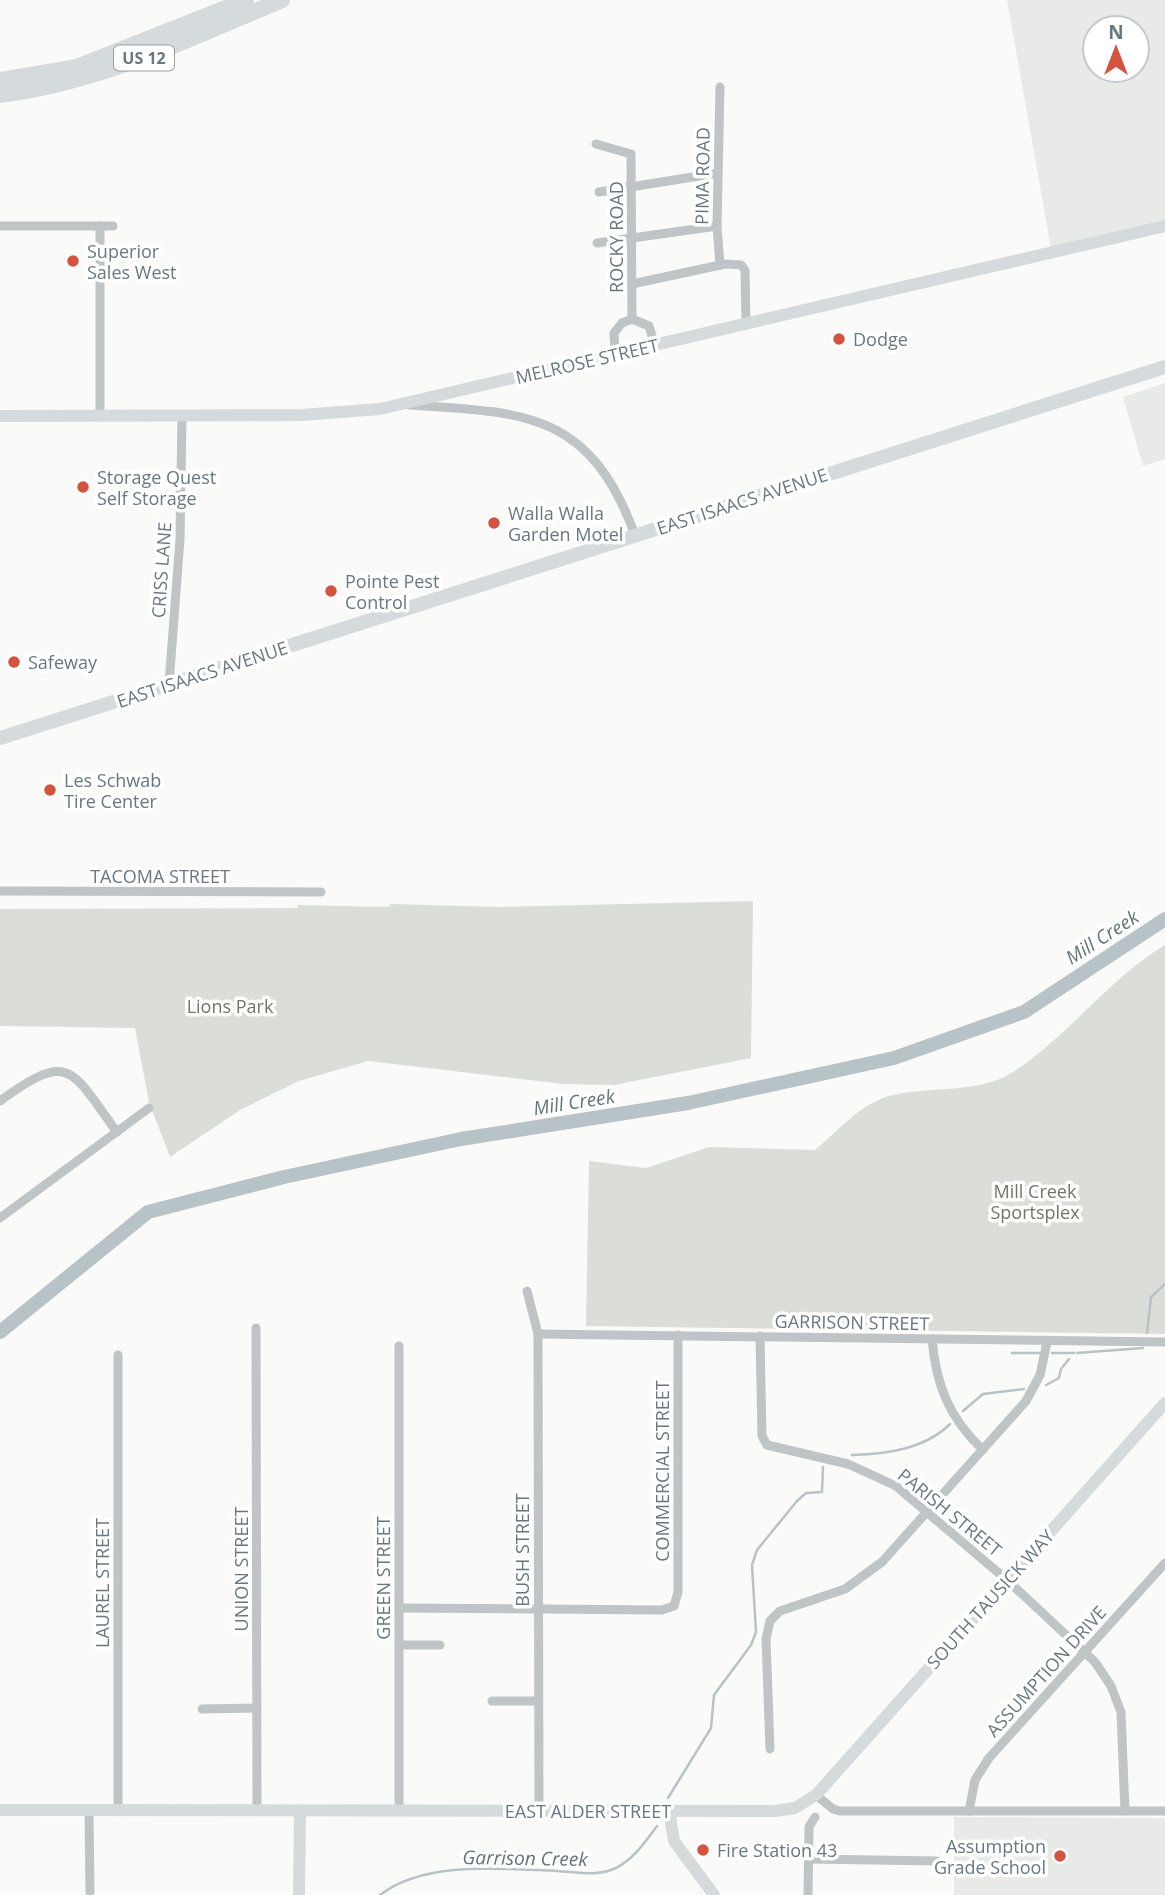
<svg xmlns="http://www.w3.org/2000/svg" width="1165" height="1895" font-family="'Open Sans',sans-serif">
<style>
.built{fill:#e8eae8;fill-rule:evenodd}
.green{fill:#dbded8}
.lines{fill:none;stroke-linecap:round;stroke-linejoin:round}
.stream{stroke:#b7c3c6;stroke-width:2.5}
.river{stroke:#b7c3c6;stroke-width:14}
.street{stroke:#bfc4c7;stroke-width:9}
.secondary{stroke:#d5dadc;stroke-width:12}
.primary{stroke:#d5dadc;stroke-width:14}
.highway{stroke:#d5dadc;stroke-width:16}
.poi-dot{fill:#d3533f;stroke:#fff;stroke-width:2.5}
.labels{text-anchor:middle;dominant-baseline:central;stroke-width:7;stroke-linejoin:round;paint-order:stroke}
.shield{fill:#fff;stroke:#95a0a6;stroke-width:2}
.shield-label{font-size:16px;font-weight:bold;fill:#677880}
.street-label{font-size:18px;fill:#677880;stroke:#fff}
.poi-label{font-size:18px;fill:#677880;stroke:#fff;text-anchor:start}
.park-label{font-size:18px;fill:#6b7966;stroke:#fff}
.water-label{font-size:19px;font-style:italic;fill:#627679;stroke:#fff}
</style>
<rect width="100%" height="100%" fill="#fafaf8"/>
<g class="built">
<path d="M1007,0H1165V227L1052,254ZM1095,28H1137V70H1095Z"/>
<polygon points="1165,383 1165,459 1143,466 1123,397"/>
<polygon points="954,1817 1165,1818 1165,1895 954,1895"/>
</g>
<g class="green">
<polygon points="753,901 751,1058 614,1085 563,1084 368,1061 299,1081 240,1110 170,1157 149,1102 135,1028 0,1026 0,909 297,908 298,905 388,907 391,904 499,907"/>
<path d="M1165,945V1334L586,1326L589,1161L646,1168L709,1147L815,1150C839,1130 862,1102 893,1095C932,1086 979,1094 1013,1072C1070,1035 1108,979 1165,945Z"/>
</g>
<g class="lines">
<g class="stream">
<polyline points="1147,1333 1151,1297 1165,1284"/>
<polyline points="1012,1353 1039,1353"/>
<polyline points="1052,1353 1074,1353"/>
<polyline points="1077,1353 1143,1348"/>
<polyline points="1046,1385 1059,1378 1061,1369 1069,1359"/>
<polyline points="963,1411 983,1394 1024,1389"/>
<path d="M852,1455C887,1454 925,1449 950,1424"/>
<polyline points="668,1798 711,1728 714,1695 751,1645 756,1632 752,1565 757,1550 797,1501 806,1493 822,1492 823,1467"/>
<path d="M380,1895C425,1860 504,1869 557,1871C577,1872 597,1877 616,1868C634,1859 645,1842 657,1826"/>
</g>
<polyline class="river" points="0,1332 148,1212 284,1177 461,1139 688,1103 894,1058 1024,1012 1165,919"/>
<g class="street">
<polyline points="596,144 631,154 632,319 622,323 614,333 615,354"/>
<polyline points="599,192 718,173"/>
<polyline points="0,226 113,226"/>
<polyline points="597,243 717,226"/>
<polyline points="720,265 717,226 720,87"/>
<polyline points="632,284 725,264 741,265 745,270 746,324"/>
<polyline points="632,319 649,326 655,345"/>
<path d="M409,405C525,412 590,412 635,535"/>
<polyline points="100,416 100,226"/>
<polyline points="169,684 180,539 182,416"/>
<polyline points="0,891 321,892"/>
<path d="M0,1101C71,1049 71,1070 117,1132"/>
<polyline points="0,1218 149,1108"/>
<polyline points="527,1291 538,1334 539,1811"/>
<polyline points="256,1328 257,1811"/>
<polyline points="538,1334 1165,1342"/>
<polyline points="760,1336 762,1436 767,1445 848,1464 896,1486 1007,1580 1095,1662 1111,1686 1121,1712 1125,1811"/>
<path d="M932,1339C936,1385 949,1418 983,1450"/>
<polyline points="399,1346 399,1811"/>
<polyline points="399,1608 662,1610 674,1606 678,1592 678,1335"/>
<polyline points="399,1645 440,1645"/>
<polyline points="492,1701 538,1701"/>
<polyline points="202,1709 257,1708"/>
<polyline points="770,1749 766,1639 770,1621 780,1611 845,1589 882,1562 1026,1401 1040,1375 1047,1342"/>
<polyline points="816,1795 833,1809 840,1811 1165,1811"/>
<polyline points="89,1811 90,1892"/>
<polyline points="118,1811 118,1355"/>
<polyline points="969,1811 975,1780 989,1758 1165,1563"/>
<polyline points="809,1859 937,1861"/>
<polyline points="808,1895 809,1827 815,1817"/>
</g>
<g class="secondary">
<polyline points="0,416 302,415 380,409 1165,226"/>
<polyline points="0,1810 775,1811 795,1808 816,1795 1165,1403"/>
<polyline points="669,1811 674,1841 714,1895"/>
<polyline points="299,1895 300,1811"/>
</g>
<polyline class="primary" points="0,738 1165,367"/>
<g class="highway">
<polyline points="0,80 77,67 246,0"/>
<path d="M0,95C101,82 189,39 282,0"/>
</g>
</g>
<g class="poi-dot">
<circle cx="73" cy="261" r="7"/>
<circle cx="839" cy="339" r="7"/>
<circle cx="83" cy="487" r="7"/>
<circle cx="494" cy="523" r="7"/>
<circle cx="331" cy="591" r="7"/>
<circle cx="14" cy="662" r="7"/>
<circle cx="50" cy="790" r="7"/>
<circle cx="703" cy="1850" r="7"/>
<circle cx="1060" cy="1856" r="7"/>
</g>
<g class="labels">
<rect class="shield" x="114" y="45.5" width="60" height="25" rx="5"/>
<g class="shield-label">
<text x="144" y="58">US 12</text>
</g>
<g class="street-label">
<text transform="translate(702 176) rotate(-89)">PIMA ROAD</text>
<text transform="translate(616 237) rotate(-90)">ROCKY ROAD</text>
<text transform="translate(587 361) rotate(-13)">MELROSE STREET</text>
<text transform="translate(742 501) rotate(-18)">EAST ISAACS AVENUE</text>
<text transform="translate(161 570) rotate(-86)">CRISS LANE</text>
<text transform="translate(202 674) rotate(-18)">EAST ISAACS AVENUE</text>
<text x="160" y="876">TACOMA STREET</text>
<text transform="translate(852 1322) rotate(1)">GARRISON STREET</text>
<text transform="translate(662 1471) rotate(-90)">COMMERCIAL STREET</text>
<text transform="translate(950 1512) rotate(39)">PARISH STREET</text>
<text transform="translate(522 1550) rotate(-90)">BUSH STREET</text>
<text transform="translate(241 1569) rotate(-90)">UNION STREET</text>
<text transform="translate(383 1578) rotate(-90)">GREEN STREET</text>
<text transform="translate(102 1583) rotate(-90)">LAUREL STREET</text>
<text transform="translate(990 1599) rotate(-48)">SOUTH TAUSICK WAY</text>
<text transform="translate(1046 1671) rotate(-48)">ASSUMPTION DRIVE</text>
<text x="588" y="1811">EAST ALDER STREET</text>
</g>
<g class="poi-label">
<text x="87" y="251">Superior<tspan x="87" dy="21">Sales West</tspan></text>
<text x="853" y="339">Dodge</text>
<text x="97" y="477">Storage Quest<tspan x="97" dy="21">Self Storage</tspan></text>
<text x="508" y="513">Walla Walla<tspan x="508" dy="21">Garden Motel</tspan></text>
<text x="345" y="581">Pointe Pest<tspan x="345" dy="21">Control</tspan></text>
<text x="28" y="662">Safeway</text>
<text x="64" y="780">Les Schwab<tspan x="64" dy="21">Tire Center</tspan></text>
<text x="1046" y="1846" text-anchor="end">Assumption<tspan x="1046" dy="21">Grade School</tspan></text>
<text x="717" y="1850">Fire Station 43</text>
</g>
<g class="park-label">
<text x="230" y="1006">Lions Park</text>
<text x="1035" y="1191">Mill Creek<tspan x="1035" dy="21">Sportsplex</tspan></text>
</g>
<g class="water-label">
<text transform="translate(1102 937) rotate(-33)">Mill Creek</text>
<text transform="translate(574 1102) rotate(-9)">Mill Creek</text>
<text transform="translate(525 1858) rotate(1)">Garrison Creek</text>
</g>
</g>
<g transform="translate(1116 49)"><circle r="33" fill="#ffffff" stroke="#c2c9cc" stroke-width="2"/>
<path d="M0-5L12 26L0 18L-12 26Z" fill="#d3533f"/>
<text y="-10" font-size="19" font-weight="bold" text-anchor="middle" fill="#677880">N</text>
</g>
</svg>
